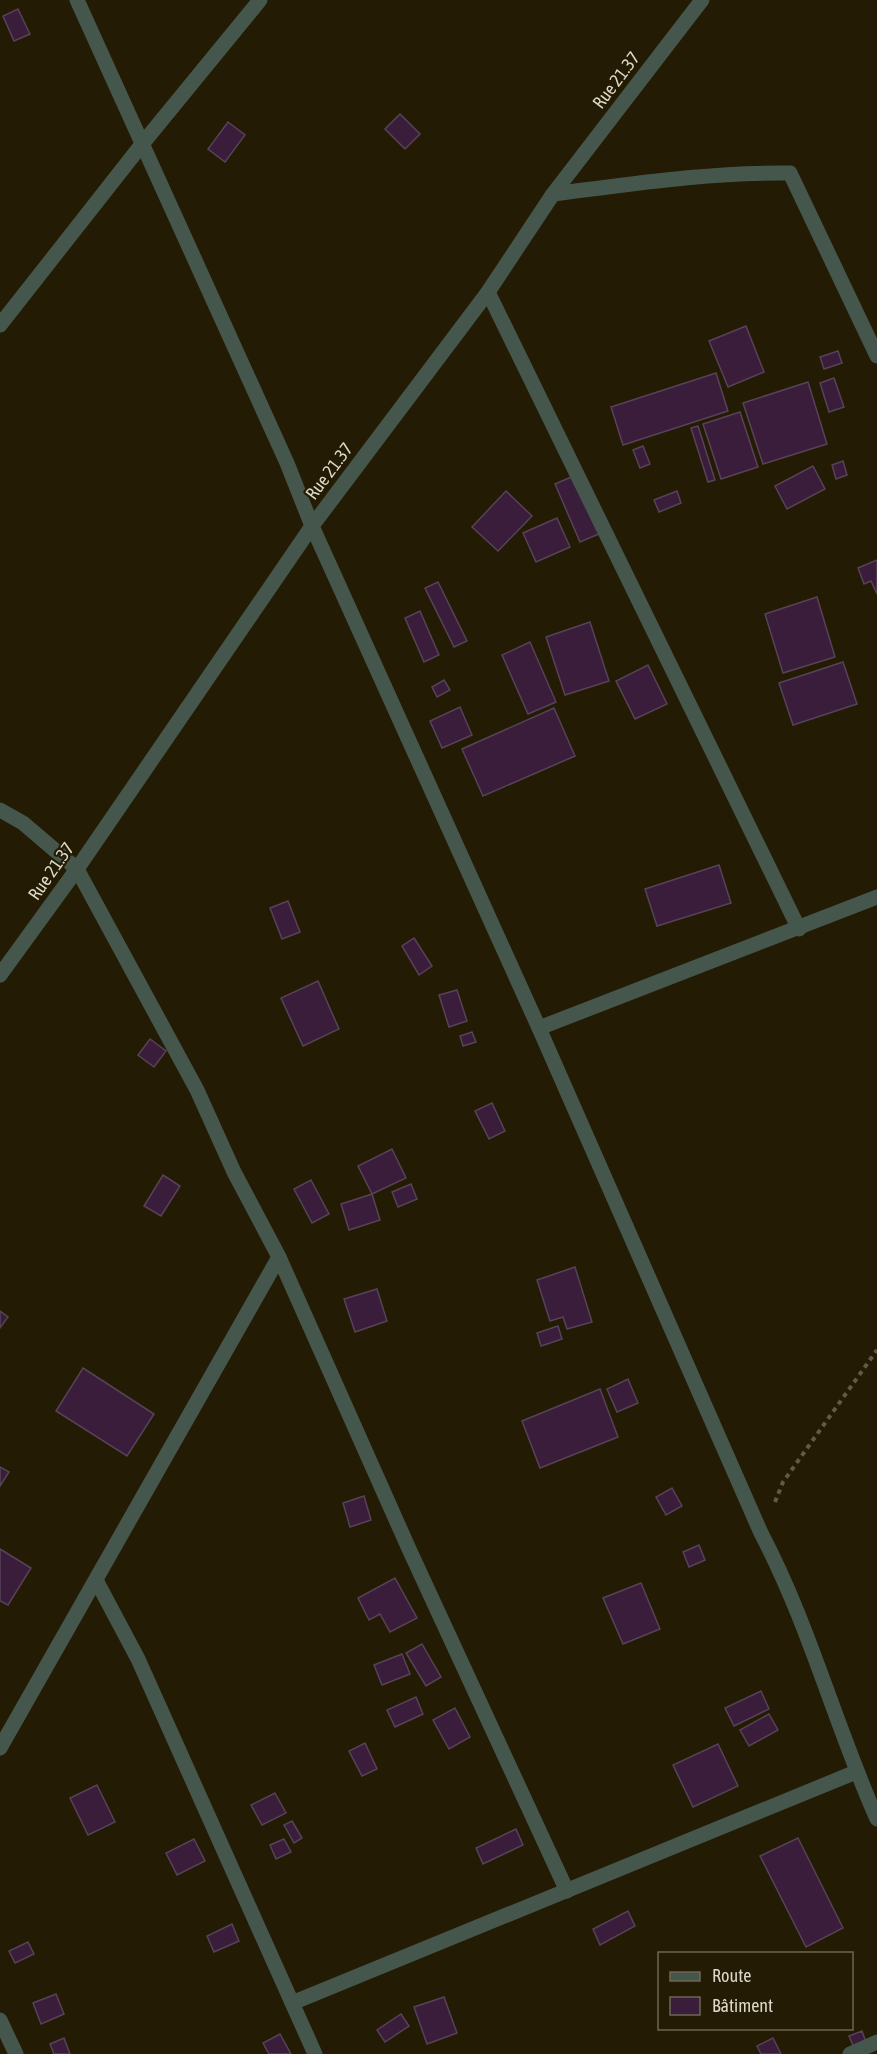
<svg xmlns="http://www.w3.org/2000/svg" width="877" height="2054" font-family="'Asap Condensed',sans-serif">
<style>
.building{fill:#3a1d3b;stroke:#574357;stroke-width:1.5}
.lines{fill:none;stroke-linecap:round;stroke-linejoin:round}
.path{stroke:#615a45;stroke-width:4;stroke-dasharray:4.5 4.5;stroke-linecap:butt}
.street{stroke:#45574c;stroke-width:15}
.labels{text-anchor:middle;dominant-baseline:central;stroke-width:4.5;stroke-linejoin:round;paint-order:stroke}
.street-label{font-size:18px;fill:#ddd8c9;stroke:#231b03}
</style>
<rect width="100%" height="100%" fill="#231b03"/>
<g class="building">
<polygon points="18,9 30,34 14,41 3,16"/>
<polygon points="400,114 420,134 405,149 385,129"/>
<polygon points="228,122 245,135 225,162 208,149"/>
<polygon points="746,326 764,372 728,387 709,341"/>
<polygon points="838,351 842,363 824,369 820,357"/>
<polygon points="716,373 728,411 623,445 611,407"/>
<polygon points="834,378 844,407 829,412 820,383"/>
<polygon points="808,382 827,444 763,464 743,403"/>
<polygon points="740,412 758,467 721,479 703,424"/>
<polygon points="698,426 715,480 708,482 691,428"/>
<polygon points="643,446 650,464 640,468 633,450"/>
<polygon points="843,461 847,475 836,479 832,465"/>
<polygon points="813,466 825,489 787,509 775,486"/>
<polygon points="576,475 601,533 580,542 555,484"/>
<polygon points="506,491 532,516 498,551 472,527"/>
<polygon points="677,491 681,503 659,512 654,500"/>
<polygon points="557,518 570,547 536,562 523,533"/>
<polygon points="877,560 877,594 871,581 864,584 858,568"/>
<polygon points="438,582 467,641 454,647 425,588"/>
<polygon points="817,597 835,657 783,673 765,614"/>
<polygon points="420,611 439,655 424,662 405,618"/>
<polygon points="590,622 609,681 565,695 546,637"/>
<polygon points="530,642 556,702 528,714 502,655"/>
<polygon points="843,662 857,704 793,725 779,683"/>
<polygon points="648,665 667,704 635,719 616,681"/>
<polygon points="444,680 450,690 437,697 432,687"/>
<polygon points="460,707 472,735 442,748 430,721"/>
<polygon points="554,708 575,756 483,796 462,749"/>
<polygon points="719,865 731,903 657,926 645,889"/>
<polygon points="288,901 300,932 282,939 270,908"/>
<polygon points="414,938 432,966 419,975 402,946"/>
<polygon points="318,981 339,1029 303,1046 281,998"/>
<polygon points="457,990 467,1021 449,1027 439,995"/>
<polygon points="472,1032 476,1042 463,1046 460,1036"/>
<polygon points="150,1039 166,1051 154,1067 138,1055"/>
<polygon points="492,1103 505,1131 489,1139 475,1111"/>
<polygon points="392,1149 406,1178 372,1194 358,1166"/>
<polygon points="163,1175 180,1186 161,1216 144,1206"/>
<polygon points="311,1180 329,1214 312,1223 294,1189"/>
<polygon points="411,1184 417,1199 398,1207 392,1192"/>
<polygon points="372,1194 380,1220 349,1230 341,1204"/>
<polygon points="575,1267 592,1322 567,1329 563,1317 550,1321 537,1280"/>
<polygon points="377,1289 387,1321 355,1332 344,1299"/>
<polygon points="0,1311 8,1317 0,1328"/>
<polygon points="558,1326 562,1339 541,1346 537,1333"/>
<polygon points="83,1368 154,1414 127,1456 56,1411"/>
<polygon points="628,1379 638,1403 617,1412 607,1389"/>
<polygon points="600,1389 618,1437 540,1468 522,1421"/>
<polygon points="0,1467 9,1472 0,1486"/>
<polygon points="672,1488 682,1506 666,1515 656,1497"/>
<polygon points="364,1496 371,1520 350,1527 343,1503"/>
<polygon points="699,1545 705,1560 689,1567 683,1552"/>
<polygon points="0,1549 31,1568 8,1605 0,1601"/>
<polygon points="395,1578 417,1618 390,1632 380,1614 369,1620 358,1598"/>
<polygon points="641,1583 660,1629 623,1644 603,1598"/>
<polygon points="422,1644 441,1677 426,1686 406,1653"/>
<polygon points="402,1654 410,1674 382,1685 374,1665"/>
<polygon points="761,1691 769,1709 734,1726 725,1708"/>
<polygon points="416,1697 423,1714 395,1727 387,1710"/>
<polygon points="455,1708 470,1737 449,1749 433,1720"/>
<polygon points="769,1714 778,1730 749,1746 740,1730"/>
<polygon points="365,1743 377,1769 362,1776 349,1751"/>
<polygon points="718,1744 738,1786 693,1807 673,1765"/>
<polygon points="97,1785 115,1822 88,1835 70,1798"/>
<polygon points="275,1793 286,1813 262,1825 251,1805"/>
<polygon points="292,1821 302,1838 294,1843 284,1825"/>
<polygon points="516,1829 523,1845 483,1864 476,1848"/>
<polygon points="798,1838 843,1928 806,1947 760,1856"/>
<polygon points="194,1839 205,1861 177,1875 166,1853"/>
<polygon points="284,1839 291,1852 276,1859 270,1845"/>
<polygon points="628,1911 635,1926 600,1945 593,1929"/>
<polygon points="232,1924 239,1941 214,1952 207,1936"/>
<polygon points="28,1942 34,1954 15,1963 9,1951"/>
<polygon points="56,1994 64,2014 41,2024 33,2003"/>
<polygon points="444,1997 457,2033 427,2044 414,2007"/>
<polygon points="401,2014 409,2026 385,2042 377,2030"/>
<polygon points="862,2031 867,2045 855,2050 849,2036"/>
<polygon points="280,2034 291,2054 269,2054 263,2043"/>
<polygon points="64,2038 70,2054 54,2054 50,2044"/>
<polygon points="773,2038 781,2054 761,2054 757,2046"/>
</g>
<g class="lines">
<polyline class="path" points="775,1502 783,1482 877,1350"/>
<g class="street">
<path d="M77,0L287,463L312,526L539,1028L761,1533C809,1624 835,1725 877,1819"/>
<path d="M553,194C632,184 710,172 790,173L877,356"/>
<polyline points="488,292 799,929"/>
<polyline points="0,325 143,143 260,0"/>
<polyline points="0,810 23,823 77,869 197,1090 234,1172 279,1257 409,1549 567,1891"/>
<polyline points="0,975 77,869 312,526 488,292 553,194 702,0"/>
<polyline points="539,1028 877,897"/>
<polyline points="96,1580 138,1659 315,2054"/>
<polyline points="0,1748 279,1257"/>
<polyline points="292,2003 856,1772"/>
<polyline points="0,2020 16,2054"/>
<polyline points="850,2054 877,2042"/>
</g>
</g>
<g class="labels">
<g class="street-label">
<text transform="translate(616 80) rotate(-53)">Rue 21.37</text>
<text transform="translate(329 471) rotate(-53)">Rue 21.37</text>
<text transform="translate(51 871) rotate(-55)">Rue 21.37</text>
</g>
</g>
<rect x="658" y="1952" width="195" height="78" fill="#231b03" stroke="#6d6752" stroke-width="1.5"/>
<rect x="670" y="1972" width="30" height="9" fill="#45574c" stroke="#6d6752" stroke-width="1.5"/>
<text x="712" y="1982" font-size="18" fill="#ddd8c9">Route</text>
<rect x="670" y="1997" width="30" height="18" fill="#3a1d3b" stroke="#6d6752" stroke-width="1.5"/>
<text x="712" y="2012" font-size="18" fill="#ddd8c9">Bâtiment</text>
</svg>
